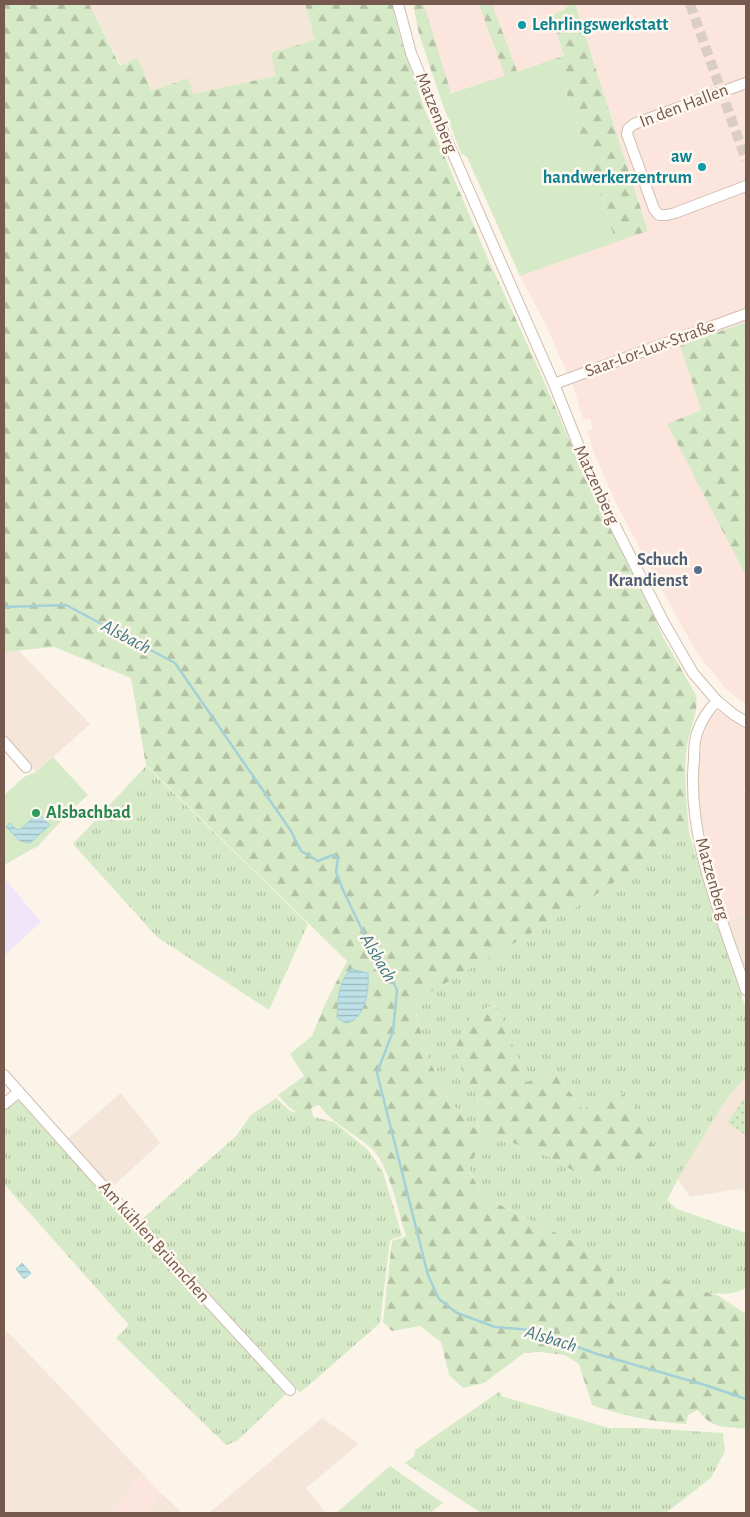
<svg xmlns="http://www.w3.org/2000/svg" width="750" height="1517" font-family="'Alegreya Sans',sans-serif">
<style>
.residential{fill:#f4e6d8}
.commercial{fill:#fce5dd}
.education{fill:#f1e5f9}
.grass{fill:url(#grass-tufts)}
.forest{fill:url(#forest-firs)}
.garden{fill:url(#garden-dots)}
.pitch{fill:#d7eac7}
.water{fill:url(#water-rules);stroke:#a4d1d7}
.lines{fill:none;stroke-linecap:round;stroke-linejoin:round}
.stream{stroke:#a4d1d7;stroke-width:2.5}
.minor-tunnel{stroke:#dacec2;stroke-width:10;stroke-dasharray:10 5;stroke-linecap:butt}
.minor-casing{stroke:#d0beb1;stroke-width:12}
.minor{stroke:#fff;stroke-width:10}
.culture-dot{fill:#0f9aa8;stroke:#fff8f0;stroke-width:2}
.service-dot{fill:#5c6f8a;stroke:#fff8f0;stroke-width:2}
.leisure-dot{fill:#2e9e5b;stroke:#fff8f0;stroke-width:2}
.labels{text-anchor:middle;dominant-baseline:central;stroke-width:5;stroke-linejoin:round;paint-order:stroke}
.culture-label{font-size:18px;font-weight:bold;fill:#0d838f;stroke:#fff8f0;text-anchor:start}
.street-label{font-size:18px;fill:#765a4d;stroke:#fff8f0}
.service-label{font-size:18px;font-weight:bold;fill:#4e5e75;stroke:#fff8f0;text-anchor:end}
.leisure-label{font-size:18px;font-weight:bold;fill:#27864d;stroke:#fff8f0;text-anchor:start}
.water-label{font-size:19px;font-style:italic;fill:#437a82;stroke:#fff8f0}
</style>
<defs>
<pattern id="grass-tufts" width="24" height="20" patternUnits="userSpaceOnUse" patternTransform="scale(1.25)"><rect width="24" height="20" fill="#d7eac7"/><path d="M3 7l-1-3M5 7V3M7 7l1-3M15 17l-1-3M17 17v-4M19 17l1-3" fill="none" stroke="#b3c1a4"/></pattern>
<pattern id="forest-firs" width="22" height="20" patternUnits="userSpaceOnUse" patternTransform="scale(1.25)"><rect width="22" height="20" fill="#d7eac7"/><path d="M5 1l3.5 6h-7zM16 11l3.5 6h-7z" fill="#b3c1a4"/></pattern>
<pattern id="garden-dots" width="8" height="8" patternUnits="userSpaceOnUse" patternTransform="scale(1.25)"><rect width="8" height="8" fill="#d7eac7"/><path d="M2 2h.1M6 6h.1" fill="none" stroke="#b3c1a4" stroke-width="1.8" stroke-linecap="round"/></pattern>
<pattern id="water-rules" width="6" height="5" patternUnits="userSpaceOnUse" patternTransform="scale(1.25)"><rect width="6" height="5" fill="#bde1e6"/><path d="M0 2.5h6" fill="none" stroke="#9eb9bd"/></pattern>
</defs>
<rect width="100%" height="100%" fill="#fcf4e9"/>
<g class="residential">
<polygon points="89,4 305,4 315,40 271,53 277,76 192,94 188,78 151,91 121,66"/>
<polygon points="15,647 90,724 36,772 10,743 4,749 4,652"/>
<polygon points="746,915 746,973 728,921"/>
<polygon points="746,1076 746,1191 739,1189 690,1197 678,1179 723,1104"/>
<polygon points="121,1093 160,1143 110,1189 65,1141"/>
<polygon points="7,1331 142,1473 111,1513 4,1513 4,1335"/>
<polygon points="322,1418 359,1444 306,1488 326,1513 209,1513"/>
<polygon points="161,1493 182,1513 146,1513"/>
</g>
<g class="commercial">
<polygon points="424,4 569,4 564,10 551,15 564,56 451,93"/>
<polygon points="575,4 746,4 746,322 680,346 701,410 667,424 746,576 746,704 726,689 697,653 656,579 615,501 594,453 587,431 593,429 590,418 583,420 574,388 544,321 520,276 648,230"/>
<polygon points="717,711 746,727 746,787 743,789 746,798 746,915 728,921 702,836 697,785 702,738 708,722"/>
<polygon points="142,1473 161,1493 146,1513 111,1513"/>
</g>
<polygon class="education" points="4,878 41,922 6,954 4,951"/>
<g class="grass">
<polygon points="146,766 308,924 269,1010 157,937 73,844"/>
<path d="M689,832L705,887L746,1009V1076L723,1104L678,1179L667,1200L677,1209L746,1233V1288C720,1302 688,1287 661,1279L626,1310L610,1304L584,1247L484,1197L469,1170L482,1136L513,1143L550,1157L582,1176L583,1110L555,1071L527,1082L496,1005L474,1012L465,1029L477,1094L479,1134L448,1100L427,1055L413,1001L588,900Z"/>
<polygon points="276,1098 290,1111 334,1122 368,1150 383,1172 402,1236 390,1240 380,1323 300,1393 139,1222 236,1136 251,1115"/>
<polygon points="18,1100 287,1393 237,1441 226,1445 116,1338 129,1325 4,1184 4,1110"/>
<polygon points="500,1391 501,1396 609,1428 642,1428 723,1433 725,1451 711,1478 666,1513 481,1513 405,1463 414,1456 415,1450"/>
<polygon points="390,1466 443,1503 430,1513 336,1513"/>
</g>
<g class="forest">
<path d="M4,4H89L120,66L138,58L151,91L188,78L193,94L276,76L271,53L315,40L305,4H393L399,34L425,110L485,252L540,372L591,490L652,611L663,637L696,695C699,712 690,728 687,745C683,773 687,803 689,832L588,900L413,1002L427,1055L448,1100L479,1133L477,1094L465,1085L456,1042L474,1012L497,1005L527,1082L555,1071L583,1110L616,1088L646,1119L655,1154L582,1176L550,1157L513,1143L482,1136L469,1171L484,1197L584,1247L614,1277L611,1304L626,1310L661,1279L717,1295L746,1314V1429C723,1426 713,1430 698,1410L688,1415L686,1424C654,1422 622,1416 592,1405L579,1364L565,1355L540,1352L524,1353L484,1383L463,1388L449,1375L441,1342L420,1326L392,1331L383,1322L392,1241L406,1236C398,1212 389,1162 370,1147C351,1131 334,1125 319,1105L311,1108L317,1129H309L303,1117L289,1107L278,1095L304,1076L290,1054L312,1036L325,1004L347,961L146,765L131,678L54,647L4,652Z"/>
<polygon points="413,4 424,4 451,93 440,97 419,34"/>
<polygon points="479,4 492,4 517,71 505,76"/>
<polygon points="569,4 575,4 648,231 616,242 560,74 541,63 564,56 551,15 564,10"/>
<polygon points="746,322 746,576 667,424 701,410 680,346"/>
</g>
<polygon class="garden" points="746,1096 746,1135 727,1123"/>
<g class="pitch">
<polygon points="555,59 616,242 520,276 467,157 461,154 440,97"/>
<polygon points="53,757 88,795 71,810 38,846 4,865 4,795 24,777 36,772"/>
</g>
<g class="water">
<polygon points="38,813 50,825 30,843 20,841 6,827 10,823 16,829 21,829"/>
<path d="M351,969L368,973C369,987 367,1006 357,1017C355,1020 350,1022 346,1023L337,1018C338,1001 338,982 351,969Z"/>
<polygon points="22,1263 31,1273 24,1279 16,1269"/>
</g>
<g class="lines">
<polyline class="stream" points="4,607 66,605 175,663 291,831 301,851 318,861 333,855 338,858 336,872 343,890 364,934 367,943 385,965 397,990 393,1031 377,1073 428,1275 439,1299 457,1313 495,1327 531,1330 597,1354 705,1385 746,1399"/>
<polyline class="minor-tunnel" points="690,4 746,160"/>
<g class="minor-casing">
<g id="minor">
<polyline points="398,4 411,53 439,122 554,384 594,484 663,621 693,673 717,701 733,714 746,722"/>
<polyline points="746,83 634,124 628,129 627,134 654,209 659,215 667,215 675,213 746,186"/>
<polyline points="554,384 746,314"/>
<path d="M717,701C708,710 701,721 697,733C694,741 694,751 694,760C686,836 722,919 746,990"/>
<polyline points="4,742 26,767"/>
<polyline points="4,1075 135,1222 290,1390"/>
<polyline points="4,1104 19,1092"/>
</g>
</g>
<use href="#minor" class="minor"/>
</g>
<g class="culture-dot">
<circle cx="522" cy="25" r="5"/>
<circle cx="702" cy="167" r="5"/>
</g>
<circle class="service-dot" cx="698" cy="570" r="5"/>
<circle class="leisure-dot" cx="36" cy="813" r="5"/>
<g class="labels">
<g class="culture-label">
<text x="532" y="25">Lehrlingswerkstatt</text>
<text x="692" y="157" text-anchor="end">aw<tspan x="692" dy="21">handwerkerzentrum</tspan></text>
</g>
<g class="street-label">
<text transform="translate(684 106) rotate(-21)">In den Hallen</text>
<text transform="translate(436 113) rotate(68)">Matzenberg</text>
<text transform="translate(650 349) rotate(-20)">Saar-Lor-Lux-Straße</text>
<text transform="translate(596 485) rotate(65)">Matzenberg</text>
<text transform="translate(712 879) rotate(74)">Matzenberg</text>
<text transform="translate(154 1242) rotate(48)">Am kühlen Brünnchen</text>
</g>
<g class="service-label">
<text x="688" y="560">Schuch<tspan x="688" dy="21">Krandienst</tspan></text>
</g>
<g class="leisure-label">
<text x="46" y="813">Alsbachbad</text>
</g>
<g class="water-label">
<text transform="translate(126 637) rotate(28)">Alsbach</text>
<text transform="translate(378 958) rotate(59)">Alsbach</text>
<text transform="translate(551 1339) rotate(17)">Alsbach</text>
</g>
</g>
<rect width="750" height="1517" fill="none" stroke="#765a4d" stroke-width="10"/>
</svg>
